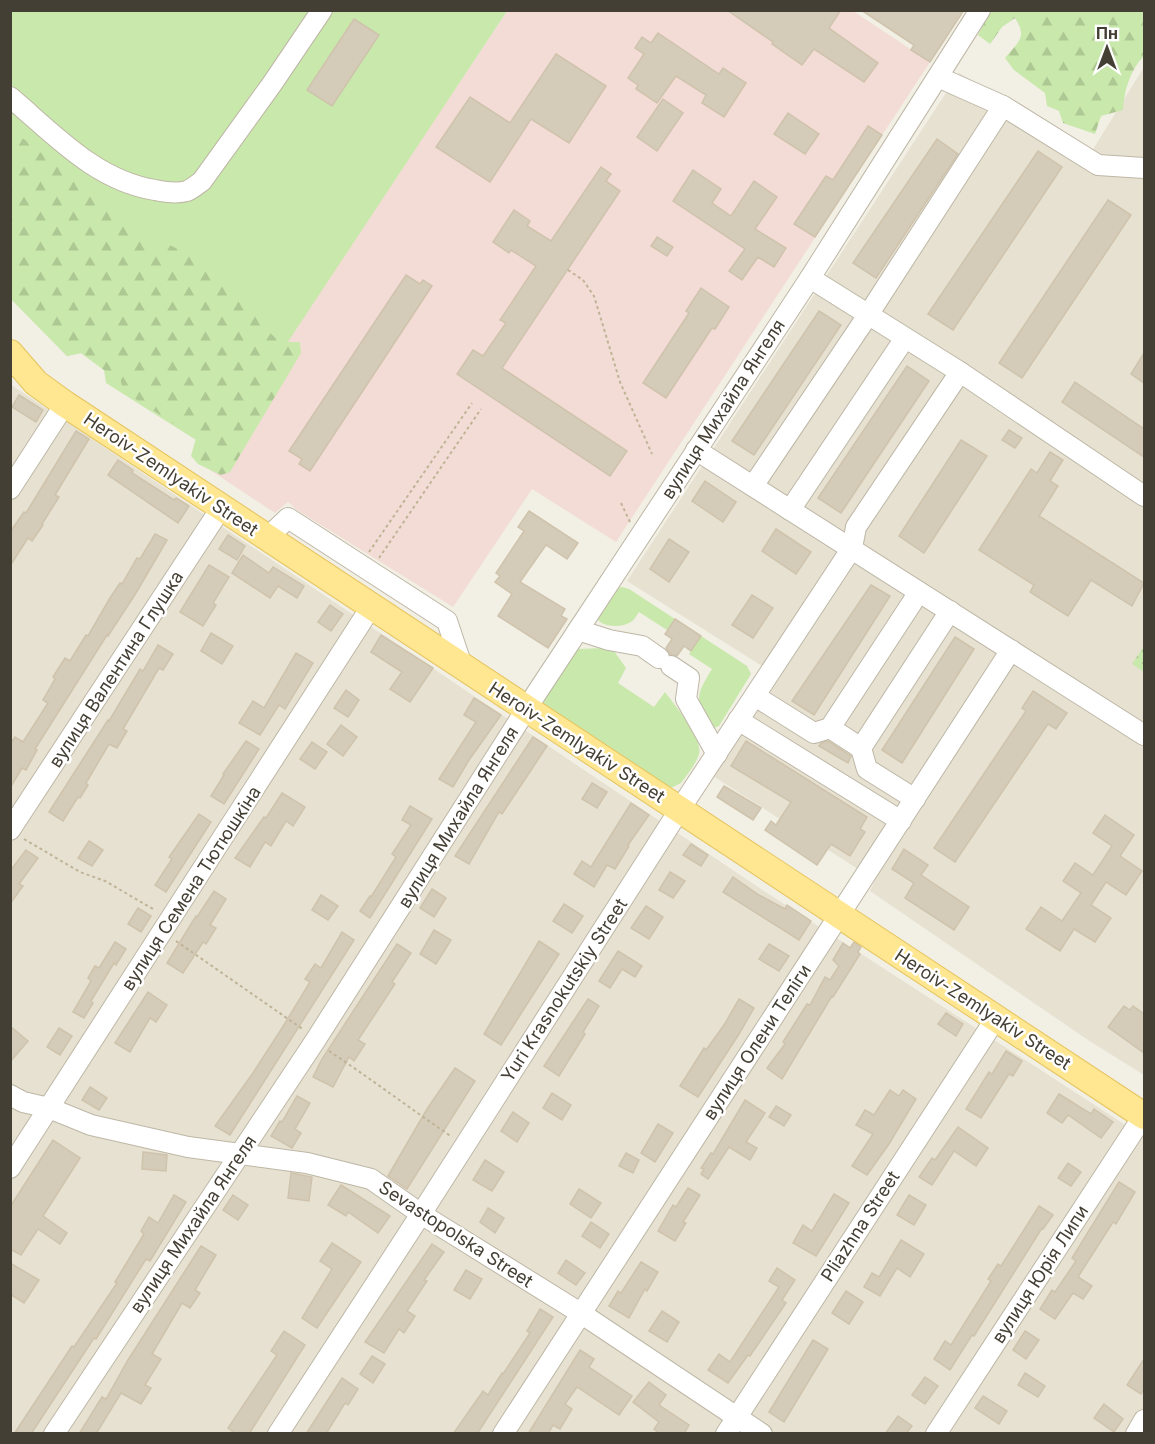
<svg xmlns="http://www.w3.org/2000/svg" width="1155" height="1444" font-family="Inter,sans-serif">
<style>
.residential{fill:#e6e1d1}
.medical{fill:#f3dcd6}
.green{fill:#c9e8ab}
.forest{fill:url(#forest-firs)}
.park{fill:url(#park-dots)}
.building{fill:#d4cbb9;stroke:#cfc3ac;stroke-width:1.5}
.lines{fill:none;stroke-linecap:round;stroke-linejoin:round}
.minor-casing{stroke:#beb7a6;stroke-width:22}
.major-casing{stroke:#e5c45f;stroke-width:28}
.path{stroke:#c0b497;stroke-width:2;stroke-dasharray:3 3;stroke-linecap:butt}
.minor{stroke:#fff;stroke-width:20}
.major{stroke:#ffe690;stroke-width:26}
.labels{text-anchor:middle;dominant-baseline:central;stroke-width:5;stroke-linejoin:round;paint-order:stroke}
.street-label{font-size:18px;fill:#443f34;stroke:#fff}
</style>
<defs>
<pattern id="forest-firs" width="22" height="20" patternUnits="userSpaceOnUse" patternTransform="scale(1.5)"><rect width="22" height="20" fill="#c9e8ab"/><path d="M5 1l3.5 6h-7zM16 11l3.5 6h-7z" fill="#aec894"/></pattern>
<pattern id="park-dots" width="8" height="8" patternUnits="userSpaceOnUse" patternTransform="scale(1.5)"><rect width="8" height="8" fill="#c9e8ab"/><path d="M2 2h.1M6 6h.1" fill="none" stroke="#aec894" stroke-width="1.8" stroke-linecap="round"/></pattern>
</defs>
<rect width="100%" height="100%" fill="#f2efe4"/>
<g class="residential">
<polygon points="1144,67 1144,1075 1088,1040 870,891 875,880 713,776 778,676 627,581 959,73 1092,151"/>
<polygon points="10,384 761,889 1144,1137 1144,1433 11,1433"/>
</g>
<polygon class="medical" points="507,11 853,11 930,62 616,542 532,489 453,607 297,510 288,502 275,513 204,466"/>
<g class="green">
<polygon points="10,11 507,11 215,452 106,383 104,370 81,353 67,356 11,299"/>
<path d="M622,587L629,589L675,619L667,630L639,612C636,616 634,621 629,623C620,628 601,627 597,618L617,588Z"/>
<path d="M701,636L747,666L751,674L719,726L711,729C696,699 694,698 712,669L689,654Z"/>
<path d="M604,648L614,651L626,668L618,683L654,707L665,692C675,706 703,738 699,754C696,764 687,775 681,783L673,787H666L546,708L544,703L545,698L575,651L578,649Z"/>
</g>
<g class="forest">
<path d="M990,11H1144V56C1130,70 1124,91 1123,110L1101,116L1095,134L1063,123L1059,111L1047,106L1045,93L1014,70L1005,58C1018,42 1028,38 1015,18L1002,27L990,44L978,35Z"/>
<polygon points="10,128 136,229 203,261 247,297 261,304 269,332 280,342 300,342 301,353 230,472 221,475 198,464 191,456 196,438 123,391 120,377 104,370 81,353 67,356 11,299"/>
</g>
<polygon class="park" points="1144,646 1144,672 1132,664"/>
<g class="building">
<polygon points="727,10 841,10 829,28 878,63 864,82 814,49 802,65 772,44 773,42"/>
<polygon points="861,10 964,10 930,62 911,50 914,45"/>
<polygon points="354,19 379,35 332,106 307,90"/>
<polygon points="658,33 719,74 723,68 746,83 724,117 702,103 706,95 676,76 657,103 636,89 638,85 628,78 644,54 635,48 642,37 651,43"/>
<polygon points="556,54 606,86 569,143 531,119 490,182 436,147 470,97 510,123"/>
<polygon points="663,99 683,113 657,151 637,137"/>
<polygon points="788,113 819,134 805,154 774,134"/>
<polygon points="868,126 882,135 815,237 794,224 826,176 833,180"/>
<polygon points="937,139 958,154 876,278 853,263"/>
<polygon points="1038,151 1062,167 953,330 928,314"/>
<polygon points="601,167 611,174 606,181 620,191 502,368 627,451 610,476 457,374 473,350 483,356 506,323 500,320 536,266 511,250 509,253 493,242 514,210 530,221 527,226 551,241"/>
<polygon points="693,170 721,189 712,203 731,216 754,181 777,197 755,229 786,248 774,267 758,257 742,280 729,271 745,249 673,201"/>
<polygon points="1108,200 1131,215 1022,378 999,363"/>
<polygon points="657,237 673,247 667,256 651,246"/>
<polygon points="406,275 420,284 423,280 432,286 310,471 299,464 302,459 289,451"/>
<polygon points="701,288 729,307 715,329 712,328 666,398 643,383 689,313 686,311"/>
<polygon points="819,311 841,325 754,455 732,441"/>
<polygon points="1144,353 1144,383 1131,374"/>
<polygon points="907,366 929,381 841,513 818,498"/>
<polygon points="1075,382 1144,429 1144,457 1062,402"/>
<polygon points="19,395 43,410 36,422 12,407"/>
<polygon points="1009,430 1022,438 1015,448 1002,440"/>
<polygon points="76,431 89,439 55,495 59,497 42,524 43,525 32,541 28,538 10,566 10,532 24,512 26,513"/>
<polygon points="961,440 987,456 924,553 899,536"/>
<polygon points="1050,452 1063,460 1050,481 1058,486 1039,516 1144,583 1132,606 1091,580 1068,616 1030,592 1034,585 979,550 1031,469 1037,473"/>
<polygon points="118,460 133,470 132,473 174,500 176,498 189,506 178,523 108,475"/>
<polygon points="705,481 736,502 723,522 692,501"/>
<polygon points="529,511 578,543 567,559 546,545 520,582 565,609 561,616 567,619 548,648 498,616 512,594 495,582 500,576 496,573 524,531 518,527"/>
<polygon points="776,529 811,552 796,574 762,551"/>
<polygon points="155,534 167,540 136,593 108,636 107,635 35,749 37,750 26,770 22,768 10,788 10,744 15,737 23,742 48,703 43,700 55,679 53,677 65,658 70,661 86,635 88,636 110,598 120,583 122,584 137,558 140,559"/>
<polygon points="228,535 245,546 237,560 219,549"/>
<polygon points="669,539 689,552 669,582 650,569"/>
<polygon points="243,555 269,573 273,567 304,586 297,598 278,586 270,598 232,573"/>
<polygon points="209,565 229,577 213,603 216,605 203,626 180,612"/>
<polygon points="871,585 890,596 814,715 792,701"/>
<polygon points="752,595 773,608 753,638 732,625"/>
<polygon points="330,605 343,614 331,631 318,622"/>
<polygon points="675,619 701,636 691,651 684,646 677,656 670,654 666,648 672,639 665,634"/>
<polygon points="211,633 233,646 222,664 201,651"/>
<polygon points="381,635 433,668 410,702 390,689 402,672 371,652"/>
<polygon points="955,637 974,649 902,763 882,750"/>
<polygon points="158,645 173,654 163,670 159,668 123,729 127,731 117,748 109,744 86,783 88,785 80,798 78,797 63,821 49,812 108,720 109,721 140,669 143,671"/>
<polygon points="296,653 313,663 285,709 279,705 260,735 239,723 253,701 264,708"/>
<polygon points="346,690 359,700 348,717 334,708"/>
<polygon points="1033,691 1067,713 1056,729 1048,724 955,862 934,848 1026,711 1022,708"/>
<polygon points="474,698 501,715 469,760 453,787 439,779 476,722 464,715"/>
<polygon points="341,725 357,737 343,756 327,744"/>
<polygon points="533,737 547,746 502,814 499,812 469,864 455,856"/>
<polygon points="246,741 259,749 224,804 211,796 224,775 223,774"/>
<polygon points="746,741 867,817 860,829 865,832 850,856 831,844 817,865 765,830 771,821 776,825 791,802 731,766"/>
<polygon points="828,741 851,756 848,763 819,746 821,743"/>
<polygon points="312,742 327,752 315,769 300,759"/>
<polygon points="592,783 607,792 597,808 582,799"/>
<polygon points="724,786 761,808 753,820 717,797"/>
<polygon points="282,793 305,807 293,826 286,821 271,846 265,842 250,867 235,858 264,817 266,818"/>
<polygon points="631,803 649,815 628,845 629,846 615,869 607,865 594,887 574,874 582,861 591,867"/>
<polygon points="410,806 432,819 370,918 360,911 370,896 371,897 396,857 392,854 411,825 402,820"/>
<polygon points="199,814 211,822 166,892 155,885 172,859 169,857"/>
<polygon points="1105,815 1134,835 1120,856 1142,871 1126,895 1106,882 1091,905 1111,918 1095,942 1074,929 1060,951 1026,929 1041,907 1062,921 1081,893 1063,881 1075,863 1093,875 1112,846 1093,833"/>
<polygon points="89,841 103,850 92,866 78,858"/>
<polygon points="691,844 708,855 701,866 683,855"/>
<polygon points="904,849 928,865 921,875 969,907 954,930 905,898 914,883 892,869"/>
<polygon points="26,850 38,858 19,884 23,886 10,904 10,871"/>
<polygon points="670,872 685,881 673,898 659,890"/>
<polygon points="733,877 759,895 785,909 787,905 811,921 799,940 723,892"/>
<polygon points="432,889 446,898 434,917 420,908"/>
<polygon points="214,891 226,899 210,925 216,928 206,944 203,942 183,973 167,963 196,916 197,917"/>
<polygon points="321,895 338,906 328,920 312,910"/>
<polygon points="564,904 583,916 572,933 553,921"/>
<polygon points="646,906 663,917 649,939 631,928"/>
<polygon points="138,908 151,916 141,932 128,924"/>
<polygon points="434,930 451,940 436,964 420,954"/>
<polygon points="342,932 354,940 230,1135 215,1126 253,1073 282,1028 310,982 305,979 315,964 321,968"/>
<polygon points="539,941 559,954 501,1045 484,1034"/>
<polygon points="115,942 126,949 116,965 114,963 91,1001 93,1003 84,1018 73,1012 91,981 88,978 95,966 99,968"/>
<polygon points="854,942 861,947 858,952 860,954 833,997 832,996 782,1079 767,1068 785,1044 783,1042 807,1004 810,1005 825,977 830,980 839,966 833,960 843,943 850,948"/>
<polygon points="397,944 411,953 392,982 395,984 358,1040 365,1044 354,1061 349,1057 333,1087 313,1077 322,1059"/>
<polygon points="769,944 789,956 779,971 759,959"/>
<polygon points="618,951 642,966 635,977 622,969 610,988 599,981"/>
<polygon points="148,992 167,1005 156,1022 150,1018 130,1052 115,1043"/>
<polygon points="588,999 599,1006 583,1032 585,1034 559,1076 544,1066"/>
<polygon points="739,999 754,1008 739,1034 698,1097 680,1086 704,1048 706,1050 724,1025"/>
<polygon points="1124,1006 1130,1010 1133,1006 1144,1014 1144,1053 1108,1027"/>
<polygon points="946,1013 963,1024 956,1036 938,1024"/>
<polygon points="10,1026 28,1041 10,1062"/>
<polygon points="59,1028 72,1036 60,1055 47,1047"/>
<polygon points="1006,1051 1022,1061 1013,1076 1009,1074 981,1118 966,1109 989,1072 992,1074"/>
<polygon points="455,1068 475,1081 407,1189 388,1176 427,1109"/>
<polygon points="90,1087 107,1098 99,1110 82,1100"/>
<polygon points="890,1090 899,1096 903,1090 916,1099 889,1144 867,1175 852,1166 873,1134 856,1125 865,1110 874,1115"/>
<polygon points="552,1093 571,1105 562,1120 543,1108"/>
<polygon points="1059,1094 1091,1114 1094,1109 1113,1122 1101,1138 1068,1115 1062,1123 1047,1113"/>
<polygon points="297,1096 310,1103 295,1129 301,1133 292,1148 271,1136 280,1121 282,1122"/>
<polygon points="745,1100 765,1113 746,1142 757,1148 750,1160 729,1147 708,1179 701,1174 704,1169 701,1168 711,1153 713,1154"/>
<polygon points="776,1106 791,1115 784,1126 769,1117"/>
<polygon points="513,1112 529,1123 517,1142 501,1131"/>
<polygon points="658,1124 673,1133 655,1162 641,1153"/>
<polygon points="958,1127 988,1148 976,1166 954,1151 932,1185 919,1177 932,1158 935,1160"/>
<polygon points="53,1140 80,1158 43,1216 67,1233 60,1244 38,1229 21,1255 10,1249 10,1207"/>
<polygon points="143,1152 167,1155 166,1171 142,1169"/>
<polygon points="626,1153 639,1160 633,1173 619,1166"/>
<polygon points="485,1160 504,1172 492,1191 473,1180"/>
<polygon points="1068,1163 1081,1172 1071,1186 1058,1178"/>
<polygon points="291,1173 312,1177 309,1201 288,1198"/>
<polygon points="1119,1182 1135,1192 1116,1224 1113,1222 1078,1277 1092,1286 1083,1299 1073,1293 1055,1319 1040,1309 1052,1290 1055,1292 1076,1261 1072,1258"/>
<polygon points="341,1185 390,1216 378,1233 348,1212 346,1216 328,1205"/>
<polygon points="688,1188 700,1195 683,1222 686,1223 675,1241 658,1231 673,1205 676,1207"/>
<polygon points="579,1189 601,1203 591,1218 570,1204"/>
<polygon points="834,1194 849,1203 816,1256 793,1243 803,1225 812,1231"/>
<polygon points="174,1195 186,1202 150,1261 146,1259 96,1339 94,1338 31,1434 14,1434 72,1346 74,1347 117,1283 115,1282 144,1234 141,1231 149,1217 158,1223"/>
<polygon points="233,1195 248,1205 238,1220 223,1210"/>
<polygon points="909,1195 926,1205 914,1225 897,1215"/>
<polygon points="1039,1206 1053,1215 1043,1229 1042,1228 974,1336 972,1335 950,1370 934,1359 945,1341 951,1345 991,1281 988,1279 998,1264 1001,1266"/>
<polygon points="488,1208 504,1218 495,1233 480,1222"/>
<polygon points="591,1222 609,1234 600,1248 582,1236"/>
<polygon points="901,1240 924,1254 910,1277 897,1268 880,1296 864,1287 872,1273 879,1277"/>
<polygon points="332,1243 361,1262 317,1328 302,1318 332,1269 320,1261"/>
<polygon points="432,1244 444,1252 424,1280 427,1281 407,1311 415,1316 404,1333 399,1329 384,1353 365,1342"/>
<polygon points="201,1246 216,1255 195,1290 200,1293 190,1308 182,1303 152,1354 161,1359 145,1385 151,1388 141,1404 121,1393 96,1434 79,1434 102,1397 106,1399 128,1360"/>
<polygon points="566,1260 585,1273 576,1285 558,1273"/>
<polygon points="641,1262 658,1272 647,1291 645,1289 629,1318 609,1306 618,1291 621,1293"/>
<polygon points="10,1263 39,1280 24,1303 10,1294"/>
<polygon points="777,1268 795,1280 782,1300 786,1303 750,1356 748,1355 728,1383 708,1370 719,1354 730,1362 779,1287 769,1281"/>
<polygon points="466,1270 482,1279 470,1299 454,1290"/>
<polygon points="846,1291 863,1302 849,1324 832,1313"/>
<polygon points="540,1309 553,1317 477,1434 453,1434 483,1391 488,1395 502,1373 503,1374 530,1333 527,1331"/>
<polygon points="662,1311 679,1322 667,1342 649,1331"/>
<polygon points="284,1331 305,1345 249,1434 236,1434 228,1428 277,1355 271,1351"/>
<polygon points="1025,1331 1039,1340 1026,1359 1013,1350"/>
<polygon points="813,1340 828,1349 784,1422 769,1412"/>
<polygon points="580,1350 594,1359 589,1367 632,1396 619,1415 577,1387 565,1404 572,1409 560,1429 553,1425 548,1434 528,1434"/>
<polygon points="372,1356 385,1364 373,1383 360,1374"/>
<polygon points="1144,1359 1144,1389 1141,1394 1127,1385"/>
<polygon points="1025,1373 1045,1386 1038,1397 1018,1385"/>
<polygon points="925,1377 938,1386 925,1404 912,1395"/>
<polygon points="342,1378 358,1389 348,1405 345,1403 326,1434 306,1434"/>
<polygon points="649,1382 666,1395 659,1405 689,1425 684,1434 660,1434 654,1429 659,1422 633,1402"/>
<polygon points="983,1396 1007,1411 999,1424 975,1408"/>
<polygon points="1104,1404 1123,1419 1114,1432 1094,1418"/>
<polygon points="898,1416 912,1426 906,1434 885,1434"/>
</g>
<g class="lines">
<g class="minor-casing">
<g id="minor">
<polyline points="938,77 1003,106 1098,165 1144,168"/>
<path d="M10,97C54,134 96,181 155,190C165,192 177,194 187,191C192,189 198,184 202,181L272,84L322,10"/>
<polyline points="810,278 960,372 1144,496"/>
<polyline points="696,450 1144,735"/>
<polyline points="753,486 868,315 1003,106"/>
<polyline points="10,489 65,404"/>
<polyline points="790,510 905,338"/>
<polyline points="267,538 288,518 447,621 462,666"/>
<polyline points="578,630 609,640 642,646 659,658"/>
<polyline points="671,666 689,678 686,699 717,754"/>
<polyline points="755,696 814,733 830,728 919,592"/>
<polyline points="738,720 901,821"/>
<polyline points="830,728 861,748"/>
<polyline points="915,799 867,769 861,748 950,611"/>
<polyline points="10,830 221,508"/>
<polyline points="10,1095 23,1102 49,1108 91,1125 188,1147 307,1163 371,1179 421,1214 582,1314 762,1434"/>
<polyline points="10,1168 371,607"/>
<polyline points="54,1434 315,1041 536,694 810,278 980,10"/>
<polyline points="278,1434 421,1214 680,809 852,548 856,527 960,372"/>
<polyline points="503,1434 1011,650"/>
<polyline points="726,1434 996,1018"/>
<polyline points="936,1434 1144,1115"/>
<polyline points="1136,1434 1144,1420"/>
</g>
</g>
<g class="major-casing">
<polyline id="major" points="10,353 36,383 65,404 1144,1116"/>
</g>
<g class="path">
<polyline points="568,270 583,280 594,296 620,382 652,454"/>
<polyline points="621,503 630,522"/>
<polyline points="369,552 472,403"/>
<polyline points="379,558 481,409"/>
<polyline points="24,839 80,872 105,881 155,910"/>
<polyline points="176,941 304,1030"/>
<path d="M329,1051C371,1079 411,1109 452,1137"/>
</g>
<use href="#minor" class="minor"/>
<use href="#major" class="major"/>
</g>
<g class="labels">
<g class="street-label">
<text transform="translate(723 409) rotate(-57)">вулиця Михайла Янгеля</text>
<text transform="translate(171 474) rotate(34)">Heroiv-Zemlyakiv Street</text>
<text transform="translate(116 669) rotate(-57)">вулиця Валентина Глушка</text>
<text transform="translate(577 742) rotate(33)">Heroiv-Zemlyakiv Street</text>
<text transform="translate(458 817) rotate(-58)">вулиця Михайла Янгеля</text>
<text transform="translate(191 888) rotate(-57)">вулиця Семена Тютюшкіна</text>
<text transform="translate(564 990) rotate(-57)">Yuri Krasnokutskiy Street</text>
<text transform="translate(983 1009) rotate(33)">Heroiv-Zemlyakiv Street</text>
<text transform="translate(757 1042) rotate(-57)">вулиця Олени Теліги</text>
<text transform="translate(193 1224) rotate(-56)">вулиця Михайла Янгеля</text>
<text transform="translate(860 1226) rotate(-57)">Pliazhna Street</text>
<text transform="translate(456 1234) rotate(33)">Sevastopolska Street</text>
<text transform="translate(1040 1274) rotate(-57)">вулиця Юрія Липи</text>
</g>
</g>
<rect width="1155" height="1444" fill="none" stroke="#443f34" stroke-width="24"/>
<g transform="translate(1107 48)" stroke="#ffffff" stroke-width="4.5" paint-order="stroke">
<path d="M0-4.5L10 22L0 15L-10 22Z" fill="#443f34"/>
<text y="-9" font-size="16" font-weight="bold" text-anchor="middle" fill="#443f34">Пн</text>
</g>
</svg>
